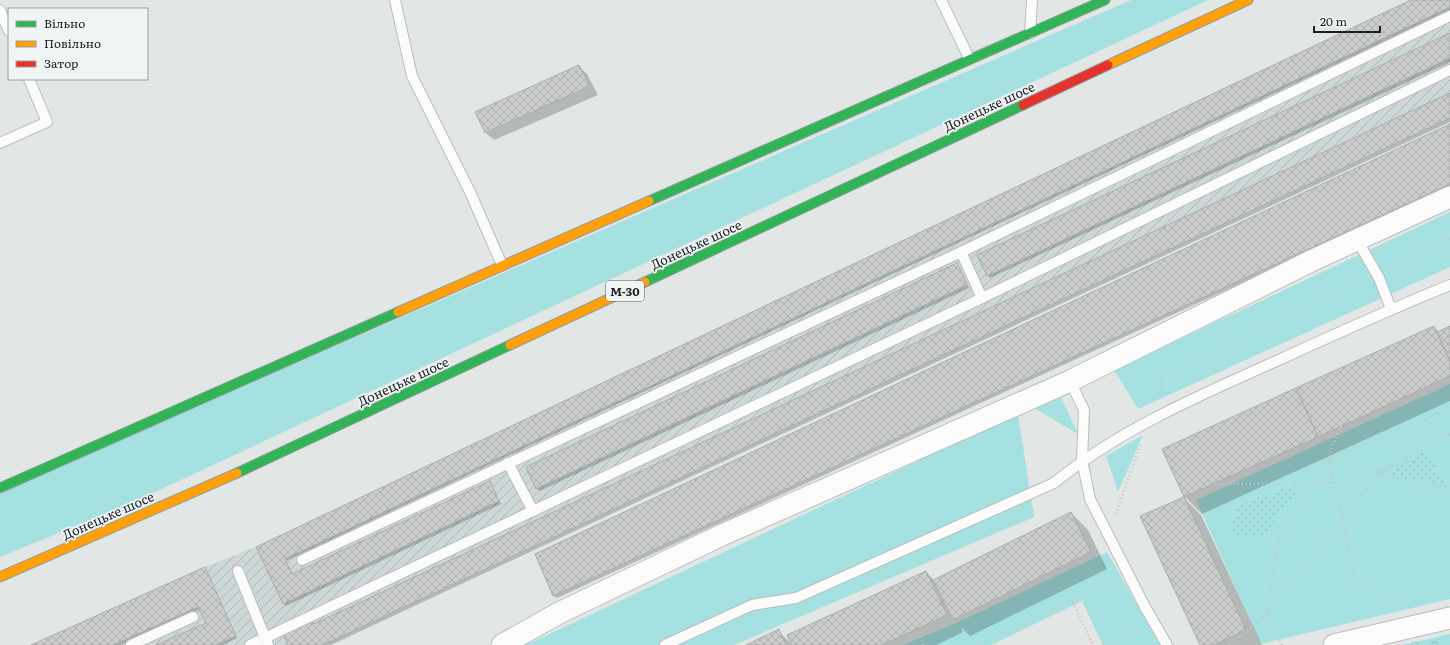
<svg xmlns="http://www.w3.org/2000/svg" width="1450" height="645" font-family="Literata,serif">
<style>
.industrial{fill:url(#industrial-furrows)}
.green{fill:#a5e1e1}
.forest{fill:url(#forest-crowns)}
.park{fill:url(#park-dots)}
.shadow{fill:#0003}
.building{fill:url(#building-cross-hatch);stroke:#abadad}
.lines{fill:none;stroke-linecap:round;stroke-linejoin:round}
.lane-casing{stroke:#bbbdbd;stroke-width:12}
.street-casing{stroke:#bbbdbd;stroke-width:23}
.fast-casing{stroke:#8f9f9f;stroke-width:11}
.slow-casing{stroke:#8f9f9f;stroke-width:11}
.jam-casing{stroke:#8f9f9f;stroke-width:11}
.path{stroke:#c5c6c6;stroke-width:2.5;stroke-dasharray:1 3;stroke-linecap:butt}
.lane{stroke:#fbfbfb;stroke-width:10}
.street{stroke:#fbfbfb;stroke-width:21}
.fast{stroke:#30b455;stroke-width:9}
.slow{stroke:#ff9f0a;stroke-width:9}
.jam{stroke:#e5322d;stroke-width:9}
.labels{text-anchor:middle;dominant-baseline:central;stroke-width:3.5;stroke-linejoin:round;paint-order:stroke}
.shield{fill:#eff4f4;stroke:#5c5f5f;stroke-width:1}
.shield-label{font-size:12px;font-weight:bold;fill:#1d1f1f}
.street-label{font-size:13px;fill:#1d1f1f;stroke:#eff4f4}
</style>
<defs>
<pattern id="industrial-furrows" width="10" height="10" patternUnits="userSpaceOnUse"><rect width="10" height="10" fill="#ced7d7"/><path d="M-1 1l2-2M0 10L10 0M9 11l2-2" fill="none" stroke="#b0b8b8"/></pattern>
<pattern id="forest-crowns" width="20" height="18" patternUnits="userSpaceOnUse"><rect width="20" height="18" fill="#a5e1e1"/><path d="M2 6a3 3 0 1 1 6 0M12 15a3 3 0 1 1 6 0" fill="none" stroke="#8ec1c1"/></pattern>
<pattern id="park-dots" width="8" height="8" patternUnits="userSpaceOnUse"><rect width="8" height="8" fill="#a5e1e1"/><path d="M2 2h.1M6 6h.1" fill="none" stroke="#8ec1c1" stroke-width="1.8" stroke-linecap="round"/></pattern>
<pattern id="building-cross-hatch" width="8" height="8" patternUnits="userSpaceOnUse"><rect width="8" height="8" fill="#cbcdcc"/><path d="M0 0l8 8M0 8l8-8" fill="none" stroke="#aeb0af"/></pattern>
</defs>
<rect width="100%" height="100%" fill="#e2e6e5"/>
<polygon class="industrial" points="1411,0 1450,0 1450,118 323,645 31,645 205,567 256,547"/>
<g class="green">
<polygon points="1131,0 1208,0 136,501 0,557 0,492"/>
<polygon points="1450,212 1450,267 1138,409 1114,370"/>
<polygon points="1450,384 1450,599 1261,644 1196,500"/>
<polygon points="1061,397 1078,434 1034,408"/>
<polygon points="1018,414 1034,517 734,645 526,645"/>
<polygon points="1143,435 1118,492 1106,456"/>
<polygon points="1107,552 1160,645 1103,645 1082,601 991,645 903,645 954,624"/>
</g>
<polygon class="forest" points="1450,634 1450,645 1402,645"/>
<g class="park">
<polygon points="1427,450 1444,484 1385,474"/>
<polygon points="1302,483 1265,535 1232,534 1236,506"/>
</g>
<g class="shadow">
<polygon points="1413,0 1450,0 1450,10 286,561 293,575 489,482 501,504 286,606 284,603 257,548"/>
<polygon points="1450,34 1450,62 990,278 988,276 978,256"/>
<polygon points="579,66 587,74 598,95 494,140 485,132"/>
<polygon points="1450,94 1450,122 331,645 289,645 312,621 315,624"/>
<polygon points="1450,125 1450,187 557,598 554,596 536,554"/>
<polygon points="957,265 969,288 540,491 537,489 527,468"/>
<polygon points="1434,327 1439,332 1450,327 1450,401 1202,514 1185,497 1164,450"/>
<polygon points="1184,498 1201,515 1262,645 1201,645"/>
<polygon points="1071,513 1088,530 1107,569 970,636 961,627 963,632 936,645 748,645 778,631 793,645 926,572 934,580"/>
<polygon points="204,568 237,638 223,645 159,645 207,624 201,609 121,645 33,645"/>
</g>
<g class="building">
<polygon points="1411,0 1450,0 1450,7 285,559 292,574 490,481 499,501 283,604 256,547"/>
<polygon points="1450,33 1450,58 987,276 977,255"/>
<polygon points="579,65 590,86 485,133 475,112"/>
<polygon points="1450,93 1450,118 323,645 288,645 283,634 312,620 314,624"/>
<polygon points="1450,124 1450,184 553,596 535,554"/>
<polygon points="957,263 967,285 536,489 526,467"/>
<polygon points="1434,326 1450,361 1450,376 1318,437 1296,388"/>
<polygon points="1450,326 1450,361 1437,332"/>
<polygon points="1296,388 1318,437 1184,497 1162,449"/>
<polygon points="1184,497 1246,630 1213,645 1200,645 1140,516"/>
<polygon points="1071,512 1091,552 953,620 933,580"/>
<polygon points="205,567 236,636 215,645 156,645 206,623 198,607 113,645 31,645"/>
<polygon points="926,571 947,615 882,645 792,645 787,635"/>
<polygon points="779,629 786,645 746,645"/>
</g>
<g class="lines">
<g class="lane-casing">
<g id="lane">
<polyline points="395,0 412,76 470,192 502,265"/>
<polyline points="941,0 969,58"/>
<polyline points="0,10 9,31"/>
<polyline points="1030,33 1032,0"/>
<polyline points="0,143 47,122 29,79"/>
<polyline points="1357,240 1379,278 1391,309"/>
<polyline points="961,252 982,298"/>
<polyline points="1070,381 1084,410 1082,460 1090,499 1145,607 1167,645"/>
<polyline points="508,463 533,511"/>
<polyline points="302,560 961,252 1450,16"/>
<polyline points="238,571 268,645"/>
<polyline points="131,645 193,617"/>
<polyline points="250,645 982,298 1450,70"/>
<path d="M665,645L752,605L796,598L1054,483C1119,430 1196,397 1272,363C1331,336 1390,309 1450,285"/>
</g>
</g>
<g class="street-casing">
<g id="street">
<polyline points="502,645 559,613 722,535 1070,381 1311,261 1450,197"/>
<polyline points="1334,645 1450,618"/>
</g>
</g>
<g class="fast-casing">
<g id="fast">
<polyline points="649,201 1105,0"/>
<polyline points="645,282 1023,105"/>
<polyline points="237,473 510,345"/>
<polyline points="0,488 398,312"/>
</g>
</g>
<g class="slow-casing">
<g id="slow">
<polyline points="1108,65 1248,0"/>
<polyline points="398,312 649,201"/>
<polyline points="510,345 645,282"/>
<polyline points="0,577 237,473"/>
</g>
</g>
<g class="jam-casing">
<polyline id="jam" points="1023,105 1108,65"/>
</g>
<g class="path">
<polyline points="1391,267 1450,238"/>
<polyline points="1160,397 1162,377 1363,280"/>
<polyline points="1341,426 1328,457 1356,582 1401,607"/>
<polyline points="1328,457 1385,472 1427,420"/>
<polyline points="1214,484 1333,483 1378,475 1444,486 1450,489"/>
<polyline points="1116,514 1140,445"/>
<polyline points="1071,599 1093,645"/>
<polyline points="920,632 923,645"/>
<polyline points="977,645 1035,619 1112,577"/>
<polyline points="1103,645 1140,630"/>
<polyline points="1229,645 1259,621 1378,475 1450,434"/>
<polyline points="1282,645 1267,611 1279,538 1328,457 1413,427 1450,406"/>
</g>
<use href="#lane" class="lane"/>
<use href="#street" class="street"/>
<use href="#fast" class="fast"/>
<use href="#slow" class="slow"/>
<use href="#jam" class="jam"/>
</g>
<g class="labels">
<rect class="shield" x="606" y="281" width="38" height="20" rx="3"/>
<g class="shield-label">
<text x="625" y="291">М-30</text>
</g>
<g class="street-label">
<text transform="translate(989 106) rotate(-25)">Донецьке шосе</text>
<text transform="translate(696 244) rotate(-25)">Донецьке шосе</text>
<text transform="translate(403 381) rotate(-25)">Донецьке шосе</text>
<text transform="translate(108 515) rotate(-24)">Донецьке шосе</text>
</g>
</g>
<rect x="8" y="8" width="140" height="72" fill="#eff4f4" stroke="#9b9f9f"/>
<rect x="16" y="21" width="20" height="6" fill="#30b455" stroke="#9b9f9f"/>
<text x="44" y="28" font-size="12" fill="#1d1f1f">Вільно</text>
<rect x="16" y="41" width="20" height="6" fill="#ff9f0a" stroke="#9b9f9f"/>
<text x="44" y="48" font-size="12" fill="#1d1f1f">Повільно</text>
<rect x="16" y="61" width="20" height="6" fill="#e5322d" stroke="#9b9f9f"/>
<text x="44" y="68" font-size="12" fill="#1d1f1f">Затор</text>
<path d="M1314 26v6h66v-6" fill="none" stroke="#1d1f1f" stroke-width="2"/>
<text x="1320" y="26" font-size="12" fill="#1d1f1f" stroke="#eff4f4" stroke-width="3" paint-order="stroke">20 m</text>
</svg>
